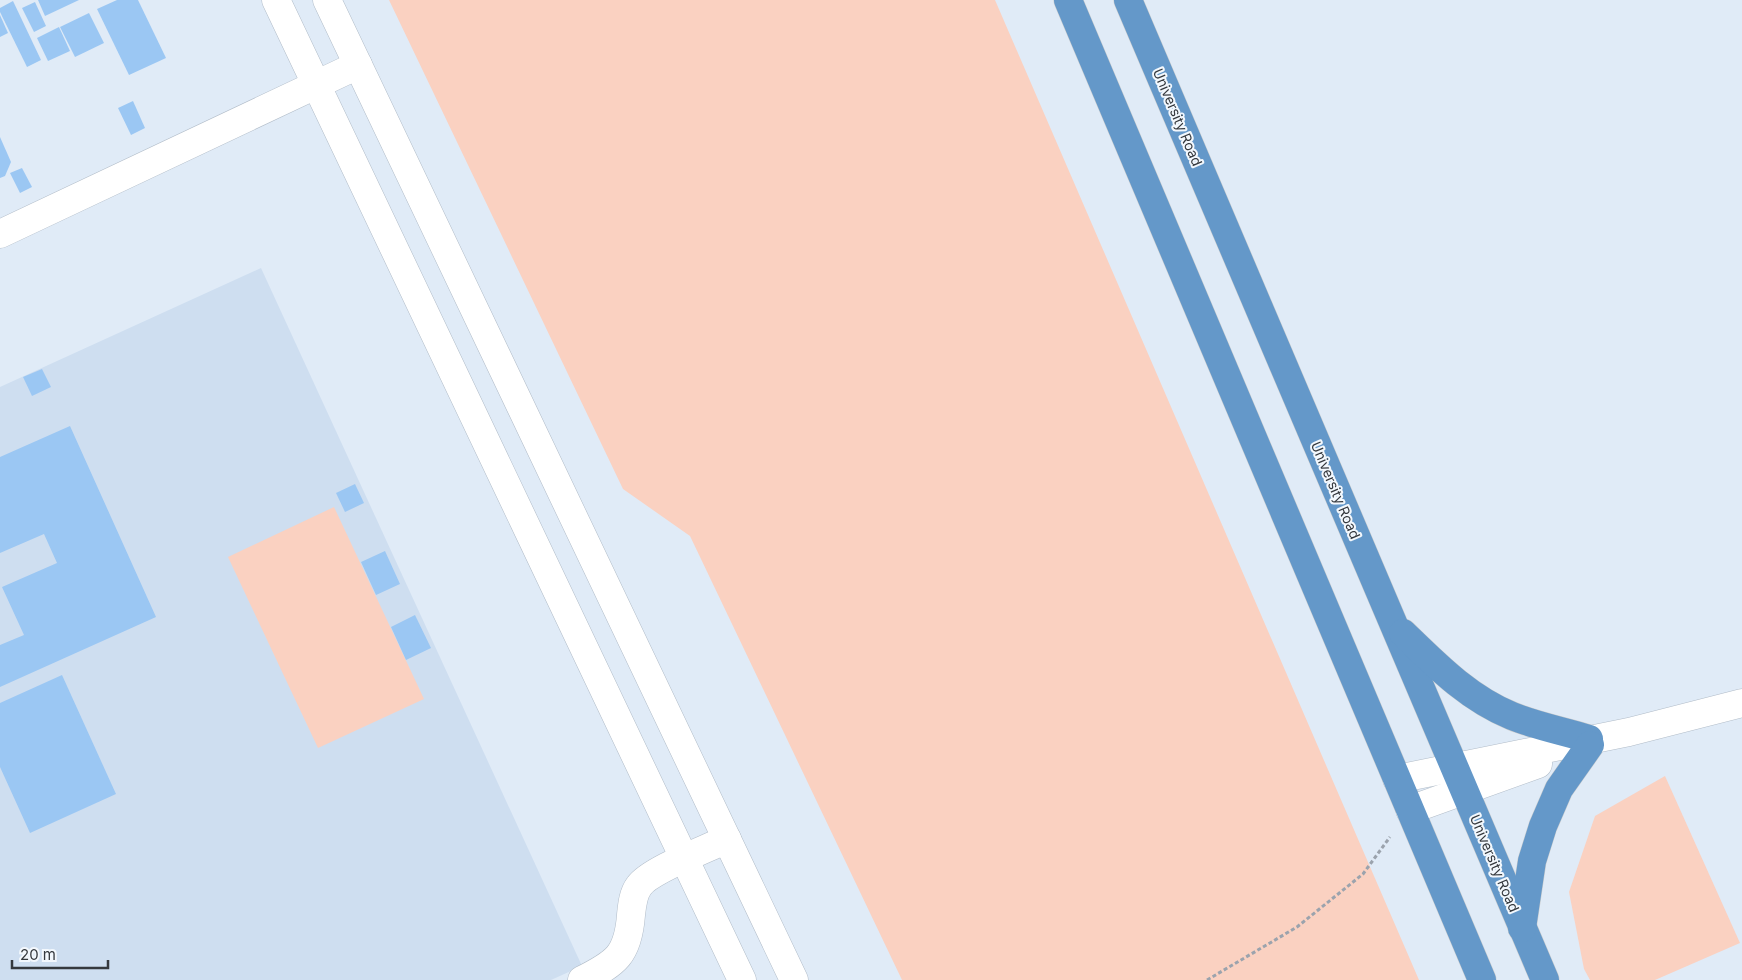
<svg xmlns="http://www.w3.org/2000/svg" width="1742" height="980" font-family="Inter,sans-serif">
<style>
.built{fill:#cedef0}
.green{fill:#fad1c1}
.building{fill:#9bc7f3}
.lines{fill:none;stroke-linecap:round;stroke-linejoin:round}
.street-casing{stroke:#b1bcc8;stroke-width:29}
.highway-casing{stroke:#cacccd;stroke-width:29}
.path{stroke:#9ba3ad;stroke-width:3;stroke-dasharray:4 2.5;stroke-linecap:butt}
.street{stroke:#fff;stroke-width:28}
.highway{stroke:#6498c9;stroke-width:28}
.labels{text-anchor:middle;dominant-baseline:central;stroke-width:4;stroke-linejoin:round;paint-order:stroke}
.street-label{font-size:14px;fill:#35393e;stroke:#f3f8fd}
</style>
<rect width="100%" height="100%" fill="#e0ebf7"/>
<polygon class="built" points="261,268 582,966 551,980 0,980 0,387"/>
<g class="green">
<polygon points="389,0 995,0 1419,980 902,980 690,536 623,489"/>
<polygon points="334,507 424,699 318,748 228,557"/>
<polygon points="1665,776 1740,943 1655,980 1590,980 1584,969 1569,892 1595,816"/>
</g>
<g class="building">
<polygon points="38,0 79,0 45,16"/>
<polygon points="117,0 138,0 166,58 129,75 97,9"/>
<polygon points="13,1 41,60 27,67 0,12 0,8"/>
<polygon points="35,2 46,26 34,32 22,8"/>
<polygon points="89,13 104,43 75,57 60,27"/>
<polygon points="0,15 8,33 0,37"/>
<polygon points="59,27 70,51 48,61 37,38"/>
<polygon points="133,101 145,128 131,135 118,108"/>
<polygon points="0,137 11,162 5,176 0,178"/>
<polygon points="22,168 32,187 20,193 10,173"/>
<polygon points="42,369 51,387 32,396 23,377"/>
<polygon points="70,426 156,617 0,687 0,645 24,635 2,587 57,563 44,534 0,553 0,457"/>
<polygon points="355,484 364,503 345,512 336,493"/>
<polygon points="385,551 400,584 376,595 361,562"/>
<polygon points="415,615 431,648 406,660 391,627"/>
<polygon points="62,675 116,794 30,833 0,767 0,703"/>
</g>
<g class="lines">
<g class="street-casing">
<g id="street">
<polyline points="276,0 742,980"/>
<polyline points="327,0 794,980"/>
<polyline points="0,234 358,65"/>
<polyline points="1397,779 1629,732 1742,703"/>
<polyline points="1410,810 1538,764"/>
<path d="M582,980C616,963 628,955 631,915C632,905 633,894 639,886C650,870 707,849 727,839"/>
</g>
</g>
<g class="highway-casing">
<g id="highway">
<polyline points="1068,0 1482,980"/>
<polyline points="1128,0 1545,980"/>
<path d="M1403,633C1436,665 1468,698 1512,716C1536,726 1563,731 1589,739"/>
<polyline points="1522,928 1532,861 1543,826 1559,789 1590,745"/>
</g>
</g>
<polyline class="path" points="1207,980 1297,927 1363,874 1390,837"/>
<use href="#street" class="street"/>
<use href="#highway" class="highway"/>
</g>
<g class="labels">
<g class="street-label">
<text transform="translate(1178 117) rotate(67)">University Road</text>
<text transform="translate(1336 490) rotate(67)">University Road</text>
<text transform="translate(1495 863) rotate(67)">University Road</text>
</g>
</g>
<path d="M12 960v8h96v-8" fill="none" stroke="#35393e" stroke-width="2.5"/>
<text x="20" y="960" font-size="15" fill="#35393e" stroke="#f3f8fd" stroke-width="4" paint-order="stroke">20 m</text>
</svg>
